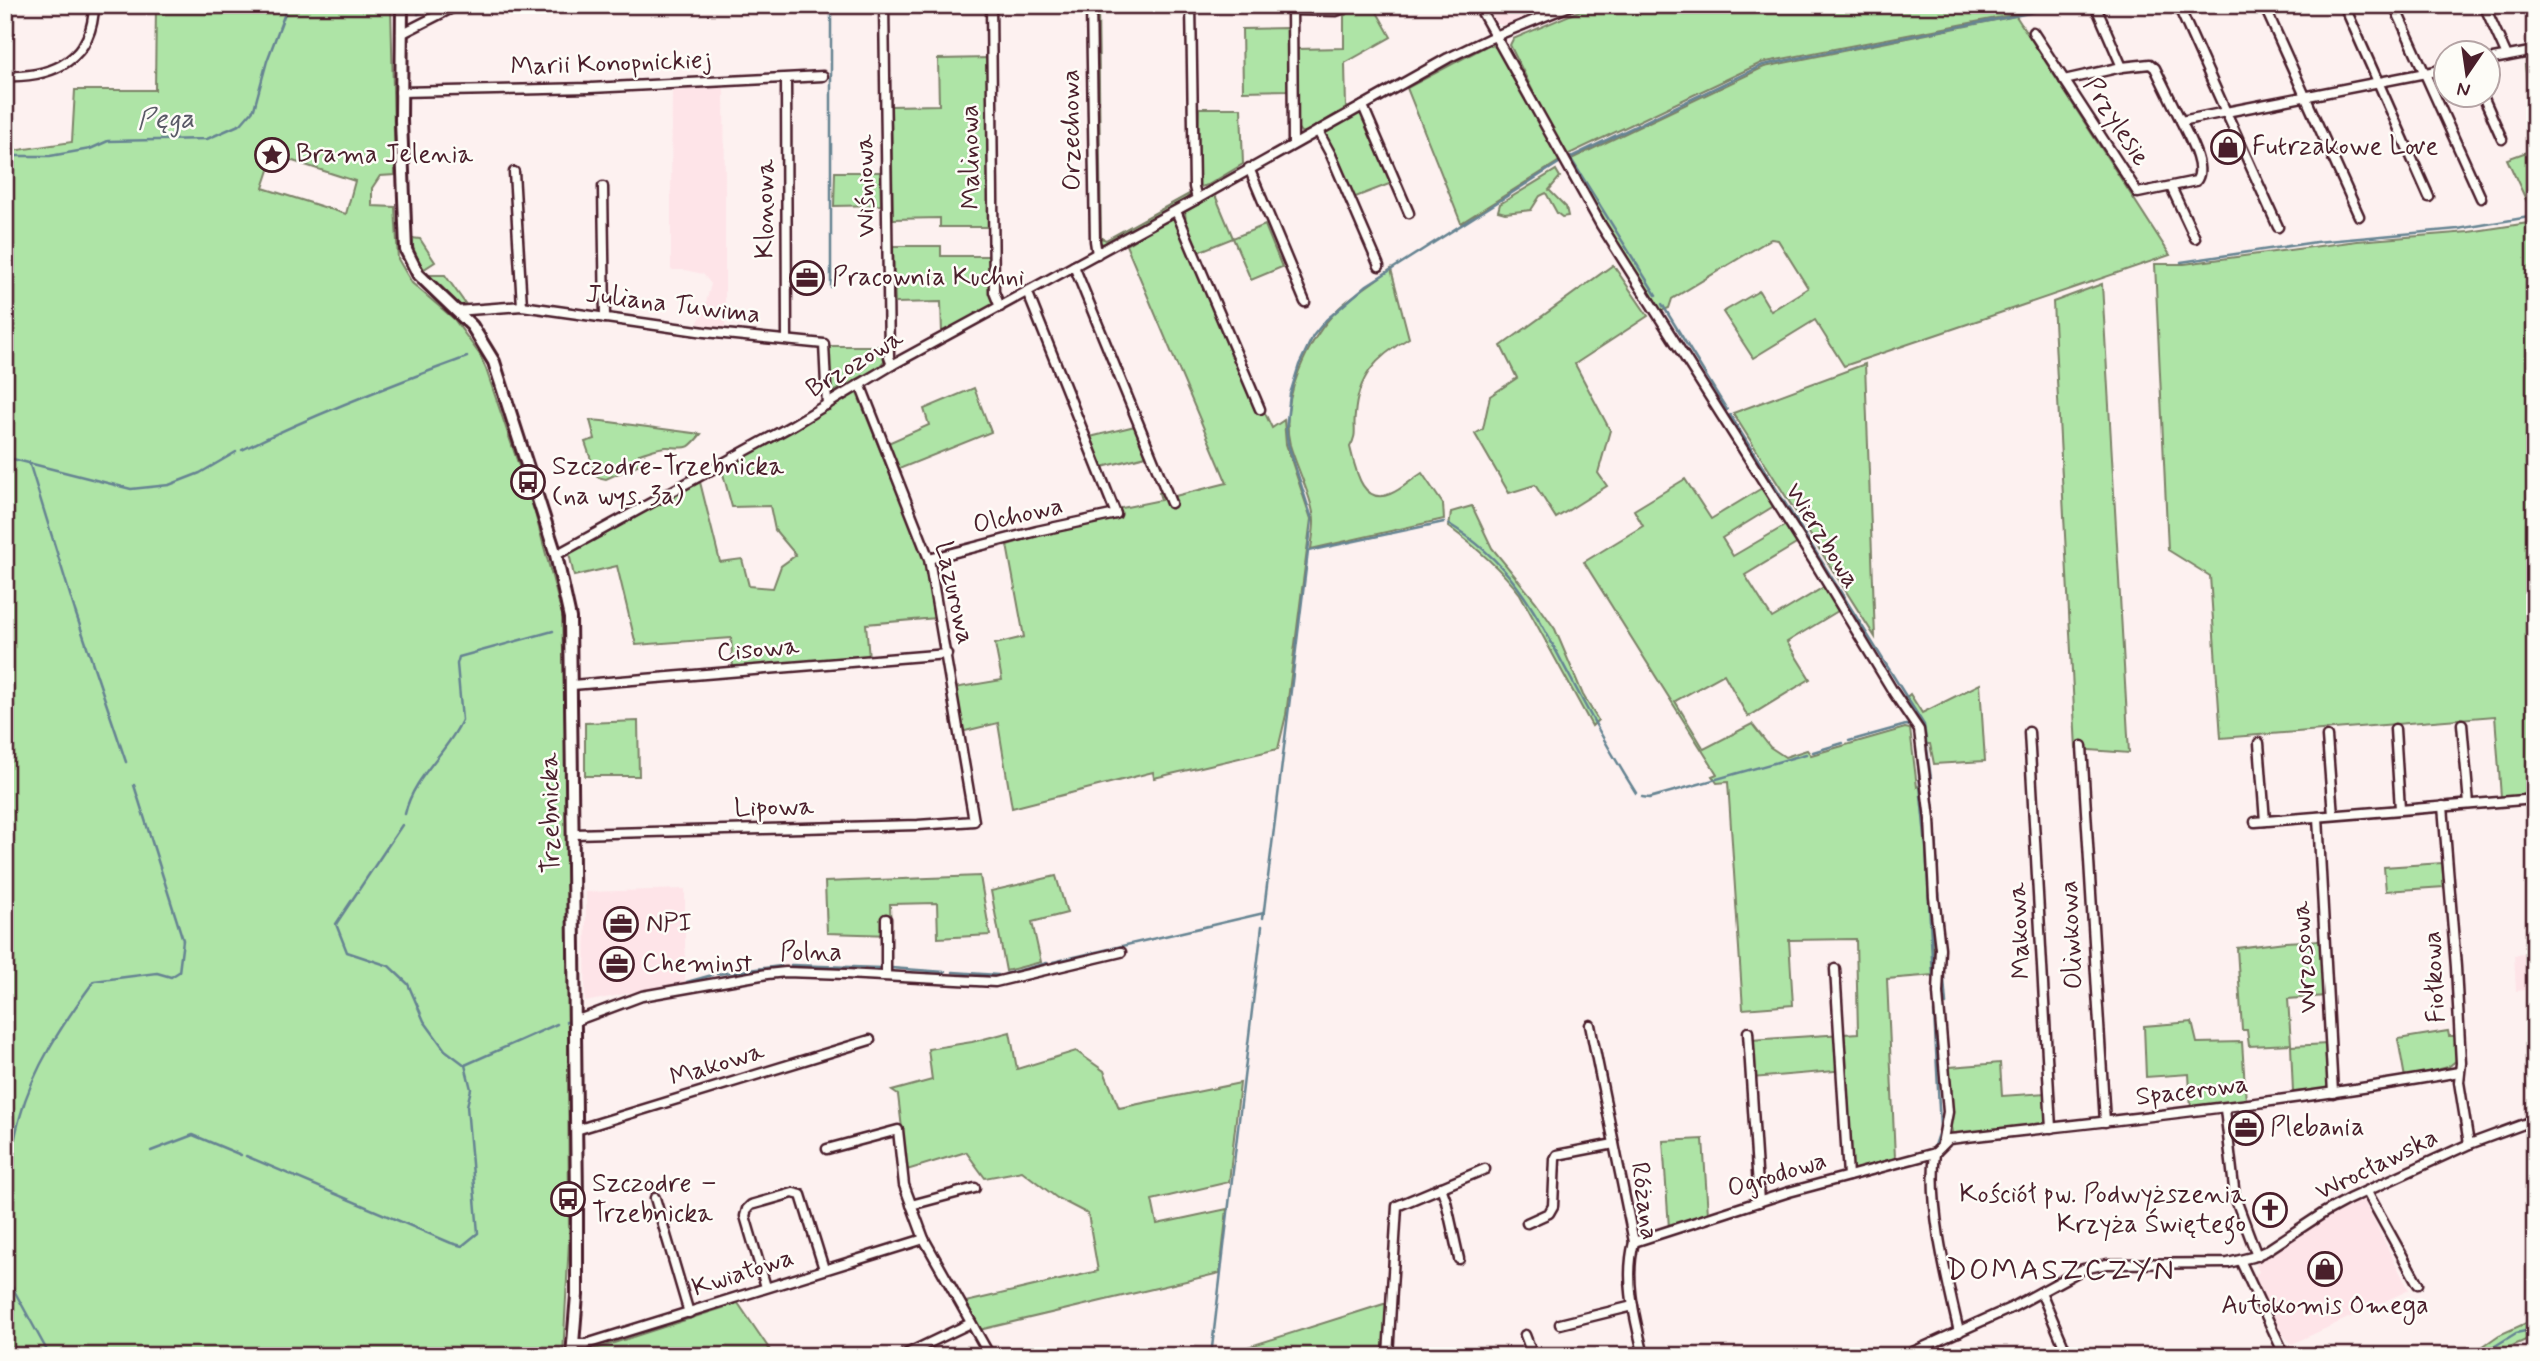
<svg xmlns="http://www.w3.org/2000/svg" width="2540" height="1361" font-family="Mynerve,sans-serif">
<style>
.built{fill:#fee4e8}
.green{fill:#aee4a6;stroke:#7c8268;stroke-width:2;fill-rule:evenodd}
.lines{fill:none;stroke-linecap:round;stroke-linejoin:round}
.stream{stroke:#668492;stroke-width:2.5}
.street-casing{stroke:#4a1f2b;stroke-width:13}
.secondary-casing{stroke:#4a1f2b;stroke-width:16}
.street{stroke:#fdfcf7;stroke-width:8}
.secondary{stroke:#fdfcf7;stroke-width:10}
.labels{text-anchor:middle;dominant-baseline:central;stroke-width:5;stroke-linejoin:round;paint-order:stroke}
.street-label{font-size:26px;fill:#4a1f2b;stroke:#fdfcf7}
.poi-label{font-size:26px;fill:#4a1f2b;stroke:#fdfcf7;text-anchor:start}
.water-label{font-size:28px;font-style:italic;fill:#5a5a67;stroke:#fdfcf7}
.quarter-label{font-size:30px;letter-spacing:2px;fill:#4a1f2b;stroke:#fdfcf7}
</style>
<rect width="100%" height="100%" fill="#fdf1f0"/>
<filter id="ink" filterUnits="userSpaceOnUse"><feTurbulence type="fractalNoise" baseFrequency=".0143" numOctaves="2"/><feDisplacementMap in="SourceGraphic" scale="14" xChannelSelector="R" yChannelSelector="G"/><feConvolveMatrix kernelMatrix="1 2 1 2 8 2 1 2 1" color-interpolation-filters="sRGB"/></filter>
<g filter="url(#ink)">
<g class="built">
<polygon points="1486,5 1555,5 1508,26 1497,24"/>
<polygon points="724,86 725,192 725,329 697,324 704,310 711,284 703,274 685,270 671,270 671,193 672,89 684,91 691,88"/>
<polygon points="685,889 685,982 585,1002 586,892"/>
<polygon points="2535,953 2535,989 2516,991 2514,955"/>
<polygon points="2363,1199 2409,1290 2292,1344 2281,1333 2253,1276 2259,1272 2255,1263 2311,1226"/>
</g>
<g class="green">
<path d="M156,5H391L395,175L380,176L372,188V206L395,207L398,259L412,283L454,319L480,355L486,369L535,513L562,614L567,805L569,1241L563,1356H5V152L72,142L75,90H155ZM274,155L355,181L346,214L263,188Z"/>
<polygon points="1095,5 1098,5 1101,238 1106,240 1191,193 1185,201 1103,244 1098,241"/>
<polygon points="1361,5 1373,5 1391,37 1345,63 1346,108 1306,132 1301,132 1297,127 1296,49 1344,48 1344,16"/>
<polygon points="1593,5 2052,5 2012,15 1761,63 1565,156 1510,45 1513,39"/>
<polygon points="2016,16 2170,255 1844,366 1815,320 1753,358 1723,312 1759,291 1771,311 1808,288 1778,240 1771,239 1672,299 1669,308 1659,312 1567,161 1764,67"/>
<polygon points="1288,28 1289,90 1243,91 1242,29"/>
<polygon points="1490,44 1498,49 1561,160 1461,223 1407,88"/>
<polygon points="988,58 988,227 940,227 940,218 893,219 891,106 939,105 938,59"/>
<polygon points="2535,64 2535,107 2530,109 2525,65"/>
<polygon points="1199,108 1241,108 1243,164 1208,185 1200,187 1197,183"/>
<polygon points="1357,113 1362,115 1392,183 1353,198 1324,132"/>
<polygon points="2535,149 2535,203 2528,204 2507,159"/>
<polygon points="1556,170 1560,177 1549,190 1566,207 1568,216 1562,217 1557,213 1546,193 1540,196 1531,210 1505,213 1498,211 1500,204"/>
<polygon points="835,172 880,172 881,205 834,206"/>
<polygon points="1215,195 1233,238 1265,225 1282,267 1251,280 1233,238 1198,252 1186,223 1185,212"/>
<polygon points="1175,218 1220,320 1257,414 1264,411 1272,428 1284,420 1286,444 1311,519 1286,715 1278,749 1154,778 1153,772 1012,808 998,723 961,732 954,688 1002,680 995,644 1024,637 1007,545 1044,534 1120,518 1117,509 1161,500 1159,493 1168,490 1171,497 1227,483 1126,245 1167,220"/>
<polygon points="2535,222 2535,795 2501,797 2495,716 2221,738 2210,576 2168,550 2155,264 2184,264 2357,241 2469,232"/>
<polygon points="412,238 420,239 435,262 424,269 414,253"/>
<polygon points="893,246 941,246 941,256 990,256 993,305 942,333 941,302 895,303"/>
<polygon points="1613,265 1648,316 1575,364 1610,430 1598,473 1607,486 1556,518 1535,485 1509,493 1475,434 1483,429 1490,396 1517,378 1501,346"/>
<path d="M1391,269L1409,338C1376,357 1358,376 1355,415C1353,430 1358,433 1350,447C1355,466 1361,506 1390,494C1401,490 1412,479 1422,473L1443,504L1444,519L1311,549C1312,540 1314,531 1314,522C1314,502 1296,466 1290,445C1279,400 1308,339 1339,308C1354,294 1374,282 1391,269Z"/>
<polygon points="427,275 445,275 467,306 455,305 425,277"/>
<polygon points="2102,284 2129,753 2076,749 2053,302"/>
<polygon points="829,346 885,346 885,360 879,367 832,393 829,391"/>
<polygon points="1865,364 1875,637 1733,413"/>
<polygon points="974,388 991,432 899,469 888,443 929,425 924,409"/>
<polygon points="857,393 926,563 936,618 866,624 869,658 733,669 731,638 636,645 617,566 574,576 569,553 700,482 720,562 742,559 749,586 773,588 781,566 796,555 775,530 770,506 732,507 722,470"/>
<path d="M590,420L602,421L701,434C686,452 688,447 667,447C658,447 647,452 639,454L642,463L606,479L597,477L585,442L595,439Z"/>
<polygon points="1135,426 1146,456 1102,467 1090,437"/>
<polygon points="1685,479 1711,519 1762,488 1774,506 1722,538 1733,556 1786,525 1798,543 1745,575 1772,618 1824,587 1838,611 1787,642 1810,679 1748,717 1724,674 1675,701 1704,749 1752,724 1770,747 1785,757 1807,750 1811,755 1905,728 1910,729 1917,787 1922,785 1935,975 1887,979 1895,1158 1852,1170 1846,1106 1846,1070 1752,1078 1751,1040 1858,1033 1856,939 1789,940 1793,1005 1743,1009 1728,782 1717,783 1712,776 1717,774 1584,562 1643,526 1634,510"/>
<path d="M1472,506L1492,548L1536,602L1555,629L1583,695L1598,720L1592,726L1520,594C1499,567 1476,547 1449,527L1451,512Z"/>
<polygon points="1980,684 1985,761 1934,764 1930,744 1925,744 1919,723 1902,701 1910,694 1922,713"/>
<polygon points="638,721 639,776 585,776 585,723"/>
<polygon points="2442,863 2444,887 2386,891 2384,867"/>
<polygon points="980,876 990,935 938,938 937,903 890,904 891,935 827,933 825,882"/>
<polygon points="1056,876 1067,913 1032,922 1041,962 1006,971 991,891"/>
<polygon points="2321,940 2325,996 2288,999 2291,1044 2249,1046 2247,1030 2242,1030 2237,948 2285,942"/>
<polygon points="2192,1022 2197,1043 2242,1042 2246,1102 2191,1109 2189,1074 2146,1077 2144,1026"/>
<polygon points="2448,1031 2449,1036 2455,1036 2457,1060 2448,1067 2405,1078 2398,1039"/>
<polygon points="1010,1032 1017,1069 1076,1051 1104,1071 1119,1108 1240,1083 1229,1182 1152,1200 1157,1224 1227,1209 1220,1273 979,1330 966,1302 1098,1271 1088,1214 1057,1198 1022,1171 985,1178 966,1152 907,1170 898,1095 892,1091 932,1080 928,1049 972,1042"/>
<polygon points="2327,1044 2328,1086 2324,1090 2293,1092 2291,1046"/>
<polygon points="2000,1063 2002,1096 2046,1093 2047,1126 1953,1136 1950,1123 1950,1067"/>
<polygon points="1703,1139 1708,1214 1669,1228 1663,1141"/>
<polygon points="738,1303 774,1356 591,1356 589,1351"/>
<polygon points="1387,1303 1385,1356 1219,1356"/>
<polygon points="2535,1319 2535,1336 2489,1356 2469,1356 2499,1335"/>
</g>
<g class="lines">
<g class="stream">
<polyline points="418,14 434,5"/>
<polyline points="5,156 50,156 90,149 108,141 207,139 241,124 254,109 267,61 288,5"/>
<polyline points="1567,159 1763,65 2070,5"/>
<polyline points="1571,159 1656,295"/>
<polyline points="2181,262 2316,242 2458,229 2535,216"/>
<polyline points="831,287 831,5"/>
<polyline points="1662,304 1727,410"/>
<polyline points="1730,415 1924,725 1931,779"/>
<path d="M242,450C315,414 390,385 467,357"/>
<polyline points="5,457 131,489 169,485 200,473 236,452"/>
<polyline points="29,462 75,611 126,762"/>
<path d="M1449,524C1514,564 1536,614 1570,677C1591,717 1612,755 1636,793"/>
<polyline points="1308,551 1444,522"/>
<polyline points="1849,741 1906,725 1911,726 1915,733 1926,847 1933,976"/>
<polyline points="1813,752 1843,743"/>
<polyline points="1932,791 1937,849"/>
<polyline points="1642,797 1649,798 1806,754"/>
<path d="M405,814C413,777 447,753 462,720L457,664L459,657L553,631"/>
<polyline points="1937,859 1938,866"/>
<polyline points="1939,892 1941,917"/>
<polyline points="1263,918 1312,519 1288,444 1286,429 1290,394 1299,365 1313,336 1326,320 1367,285 1562,161"/>
<polyline points="1053,962 1264,913"/>
<polyline points="791,965 881,968"/>
<polyline points="1943,966 1946,1004"/>
<polyline points="891,968 945,972"/>
<polyline points="953,972 998,975"/>
<polyline points="717,974 781,966"/>
<polyline points="1005,974 1047,963"/>
<polyline points="687,982 712,975"/>
<polyline points="566,1022 569,1022"/>
<polyline points="465,1065 557,1024"/>
<polyline points="1933,1149 1940,1128 1934,1011"/>
<polyline points="151,1151 193,1135 241,1155"/>
<polyline points="246,1156 451,1243 462,1246 478,1233 467,1106 471,1089 465,1065 445,1050 424,1021 408,984 389,966 347,952 336,924 402,825"/>
<path d="M5,1181C11,1160 14,1138 20,1117C33,1068 64,1022 94,981L157,973L171,977L179,972L183,940L134,785"/>
<polyline points="5,1274 50,1356"/>
<polyline points="1211,1356 1262,926"/>
<polyline points="2479,1356 2516,1333 2535,1329"/>
</g>
<g class="street-casing">
<g id="street">
<polyline points="884,5 889,357 892,365"/>
<polyline points="991,5 994,292 1000,307"/>
<polyline points="1091,5 1095,241 1097,254"/>
<polyline points="1191,5 1194,187 1197,199"/>
<polyline points="1292,5 1293,144"/>
<polyline points="1478,5 1601,225 1817,566 1894,693 1919,730 1930,819 1934,897 1940,948 1938,993 1948,1112 1942,1144"/>
<polyline points="2264,5 2359,216"/>
<polyline points="2344,5 2429,197"/>
<polyline points="2394,5 2481,198"/>
<polyline points="2484,5 2507,56"/>
<polyline points="2096,7 2122,67"/>
<polyline points="1292,10 1336,11 1353,5"/>
<path d="M2033,32L2138,193L2196,181C2207,168 2188,136 2181,121L2226,112L2178,5"/>
<polyline points="401,34 458,5"/>
<polyline points="2488,60 2535,51"/>
<path d="M5,76C54,78 93,59 94,5"/>
<polyline points="786,79 787,339"/>
<polyline points="2064,80 2122,67 2150,64 2155,68 2181,121"/>
<polyline points="400,92 591,88 823,76"/>
<polyline points="2482,94 2502,139"/>
<polyline points="1363,106 1409,213"/>
<polyline points="1318,131 1331,155 1379,266"/>
<polyline points="1249,168 1305,302"/>
<polyline points="514,172 522,306"/>
<polyline points="603,187 605,318"/>
<polyline points="2171,187 2195,238"/>
<polyline points="1176,211 1260,409"/>
<polyline points="2278,227 2226,112 2446,69"/>
<polyline points="1074,266 1171,503"/>
<polyline points="456,311 522,306 705,332 824,344 827,405"/>
<polyline points="556,555 791,426 892,365 1197,199 1448,58 1488,39 1572,5"/>
<polyline points="929,559 1037,531 1116,514 1027,291"/>
<polyline points="572,685 947,654"/>
<polyline points="2462,724 2469,804"/>
<polyline points="2395,729 2400,809"/>
<polyline points="2029,732 2051,1128"/>
<polyline points="2327,737 2333,815"/>
<polyline points="2259,743 2265,821"/>
<polyline points="2082,746 2105,1122"/>
<polyline points="2443,806 2456,967 2461,1063 2459,1082 2469,1144"/>
<polyline points="2318,817 2333,1093"/>
<polyline points="2255,822 2535,799"/>
<polyline points="574,834 918,825 974,821 929,559 860,384"/>
<polyline points="1835,969 1848,1176"/>
<polyline points="886,975 886,919"/>
<polyline points="575,1021 642,996 767,974 786,972 845,974 995,982 1121,952"/>
<path d="M1590,1025L1634,1242C1624,1281 1635,1318 1644,1356"/>
<polyline points="1748,1032 1759,1202"/>
<polyline points="2225,1109 2235,1197 2257,1256"/>
<polyline points="576,1130 870,1040"/>
<polyline points="827,1149 898,1130 904,1185 924,1239 990,1356"/>
<path d="M1935,1153L1949,1139C2120,1120 2290,1102 2459,1072"/>
<path d="M1935,1153C1928,1206 1947,1280 1959,1332"/>
<polyline points="1441,1187 1446,1201 1459,1259"/>
<polyline points="2367,1192 2418,1284"/>
<polyline points="655,1198 689,1313"/>
<polyline points="911,1205 975,1188"/>
<polyline points="1527,1223 1549,1213 1553,1206 1555,1159 1557,1155 1614,1144"/>
<polyline points="1634,1242 1789,1192 1935,1153"/>
<polyline points="2241,1262 2285,1356"/>
<polyline points="766,1287 745,1216 747,1209 751,1205 793,1193 801,1195 824,1269"/>
<polyline points="2041,1292 2068,1356"/>
<polyline points="1560,1324 1633,1306"/>
<polyline points="1525,1335 1533,1356"/>
<polyline points="573,1344 586,1344 924,1239"/>
<polyline points="902,1356 971,1323"/>
<polyline points="1388,1356 1397,1206 1485,1169"/>
<polyline points="1904,1356 2013,1307 2083,1269 2107,1264 2228,1263 2252,1257 2266,1251 2325,1212 2349,1199 2467,1145 2535,1120"/>
</g>
</g>
<g class="secondary-casing">
<polyline id="secondary" points="402,5 401,120 406,250 418,274 472,326 494,362 556,555 570,618 577,1198 577,1295 572,1356"/>
</g>
<use href="#street" class="street"/>
<use href="#secondary" class="secondary"/>
</g>
</g>
<defs>
<g id="shop-ring" transform="scale(1.75)"><circle r="9.5" fill="#fdfcf7" stroke="#4a1f2b" stroke-width="1.5"/><path d="M-5-2.5h2.3a2.7 3.5 0 0 1 5.4 0H5L5.5 6h-11ZM-1.5-2.5h3a1.5 2.3 0 0 0-3 0Z" fill="#4a1f2b"/></g>
<g id="sight-ring" transform="scale(1.75)"><circle r="9.5" fill="#fdfcf7" stroke="#4a1f2b" stroke-width="1.5"/><path d="M0-6L1.8-2.2L6-1.7L2.9 1.2L3.7 5.4L0 3.3L-3.7 5.4L-2.9 1.2L-6-1.7L-1.8-2.2Z" fill="#4a1f2b"/></g>
<g id="office-ring" transform="scale(1.75)"><circle r="9.5" fill="#fdfcf7" stroke="#4a1f2b" stroke-width="1.5"/><path d="M-6-3h4V-5.5h4V-3h4V5H-6ZM-1-4.5V-3h2v-1.5ZM-6 0V1H6V0Z" fill="#4a1f2b"/></g>
<g id="bus-ring" transform="scale(1.75)"><circle r="9.5" fill="#fdfcf7" stroke="#4a1f2b" stroke-width="1.5"/><path d="M-5-6H5V4H4V6H2V4H-2V6H-4V4H-5ZM-3.5-4V0h7V-4ZM-3.5 1.2v1.5H-2V1.2ZM2 1.2v1.5H3.5V1.2Z" fill="#4a1f2b"/></g>
<g id="church-ring" transform="scale(1.75)"><circle r="9.5" fill="#fdfcf7" stroke="#4a1f2b" stroke-width="1.5"/><path d="M-1.2-6h2.4v3.5h3.3v2.4h-3.3V6h-2.4V-.1h-3.3v-2.4h3.3Z" fill="#4a1f2b"/></g>
</defs>
<g fill-rule="evenodd">
<use href="#shop-ring" x="2228" y="147"/>
<use href="#sight-ring" x="272" y="155"/>
<use href="#office-ring" x="807" y="278"/>
<use href="#bus-ring" x="528" y="482"/>
<use href="#office-ring" x="621" y="924"/>
<use href="#office-ring" x="617" y="964"/>
<use href="#office-ring" x="2246" y="1128"/>
<use href="#bus-ring" x="568" y="1199"/>
<use href="#church-ring" x="2270" y="1210"/>
<use href="#shop-ring" x="2325" y="1269"/>
</g>
<g class="labels">
<g class="street-label">
<text transform="translate(611 64) rotate(-2)">Marii Konopnickiej</text>
<text transform="translate(2116 122) rotate(57)">Przylesie</text>
<text transform="translate(1072 130) rotate(-91)">Orzechowa</text>
<text transform="translate(971 157) rotate(-91)">Malinowa</text>
<text transform="translate(866 186) rotate(-91)">Wiśniowa</text>
<text transform="translate(766 209) rotate(-90)">Klonowa</text>
<text transform="translate(673 305) rotate(7)">Juliana Tuwima</text>
<text transform="translate(855 364) rotate(-31)">Brzozowa</text>
<text transform="translate(1018 516) rotate(-13)">Olchowa</text>
<text transform="translate(1822 536) rotate(58)">Wierzbowa</text>
<text transform="translate(954 593) rotate(77)">Lazurowa</text>
<text transform="translate(758 650) rotate(-5)">Cisowa</text>
<text transform="translate(774 808) rotate(-1)">Lipowa</text>
<text transform="translate(551 813) rotate(-91)">Trzebnicka</text>
<text transform="translate(2020 931) rotate(-93)">Makowa</text>
<text transform="translate(2072 935) rotate(-93)">Oliwkowa</text>
<text x="811" y="953">Polna</text>
<text transform="translate(2305 957) rotate(-94)">Wrzosowa</text>
<text transform="translate(2435 977) rotate(-93)">Fiołkowa</text>
<text transform="translate(717 1065) rotate(-17)">Makowa</text>
<text transform="translate(2192 1091) rotate(-7)">Spacerowa</text>
<text transform="translate(2377 1165) rotate(-26)">Wrocławska</text>
<text transform="translate(1777 1175) rotate(-17)">Ogrodowa</text>
<text transform="translate(1644 1201) rotate(82)">Różana</text>
<text transform="translate(743 1273) rotate(-18)">Kwiatowa</text>
</g>
<g class="poi-label">
<text x="2252" y="147">Futrzakowe Love</text>
<text x="296" y="155">Brama Jelenia</text>
<text x="832" y="278">Pracownia Kuchni</text>
<text x="552" y="467">Szczodre-Trzebnicka<tspan x="552" dy="30">(na wys. 3a)</tspan></text>
<text x="646" y="924">NPI</text>
<text x="642" y="964">Cheminst</text>
<text x="2270" y="1128">Plebania</text>
<text x="592" y="1184">Szczodre –<tspan x="592" dy="30">Trzebnicka</tspan></text>
<text x="2246" y="1195" text-anchor="end">Kościół pw. Podwyższenia<tspan x="2246" dy="30">Krzyża Świętego</tspan></text>
<text x="2325" y="1306" text-anchor="middle">Autokomis Omega</text>
</g>
<g class="water-label">
<text transform="translate(166 120) rotate(-2)">Pęga</text>
</g>
<g class="quarter-label">
<text x="2061" y="1270">DOMASZCZYN</text>
</g>
</g>
<rect width="2540" height="1361" fill="none" stroke="#fdfcf7" stroke-width="28"/>
<rect x="14" y="14" width="2512" height="1333" fill="none" stroke="#4a1f2b" stroke-width="2.5" filter="url(#ink)"/>
<g transform="translate(2467 74) rotate(193)"><circle r="33" fill="#fdfcf7" stroke="#b5a4a5" stroke-width="2"/>
<path d="M0-5L12 26L0 18L-12 26Z" fill="#4a1f2b"/>
<text y="-10" font-size="19" font-weight="bold" text-anchor="middle" fill="#4a1f2b">N</text>
</g>
</svg>
